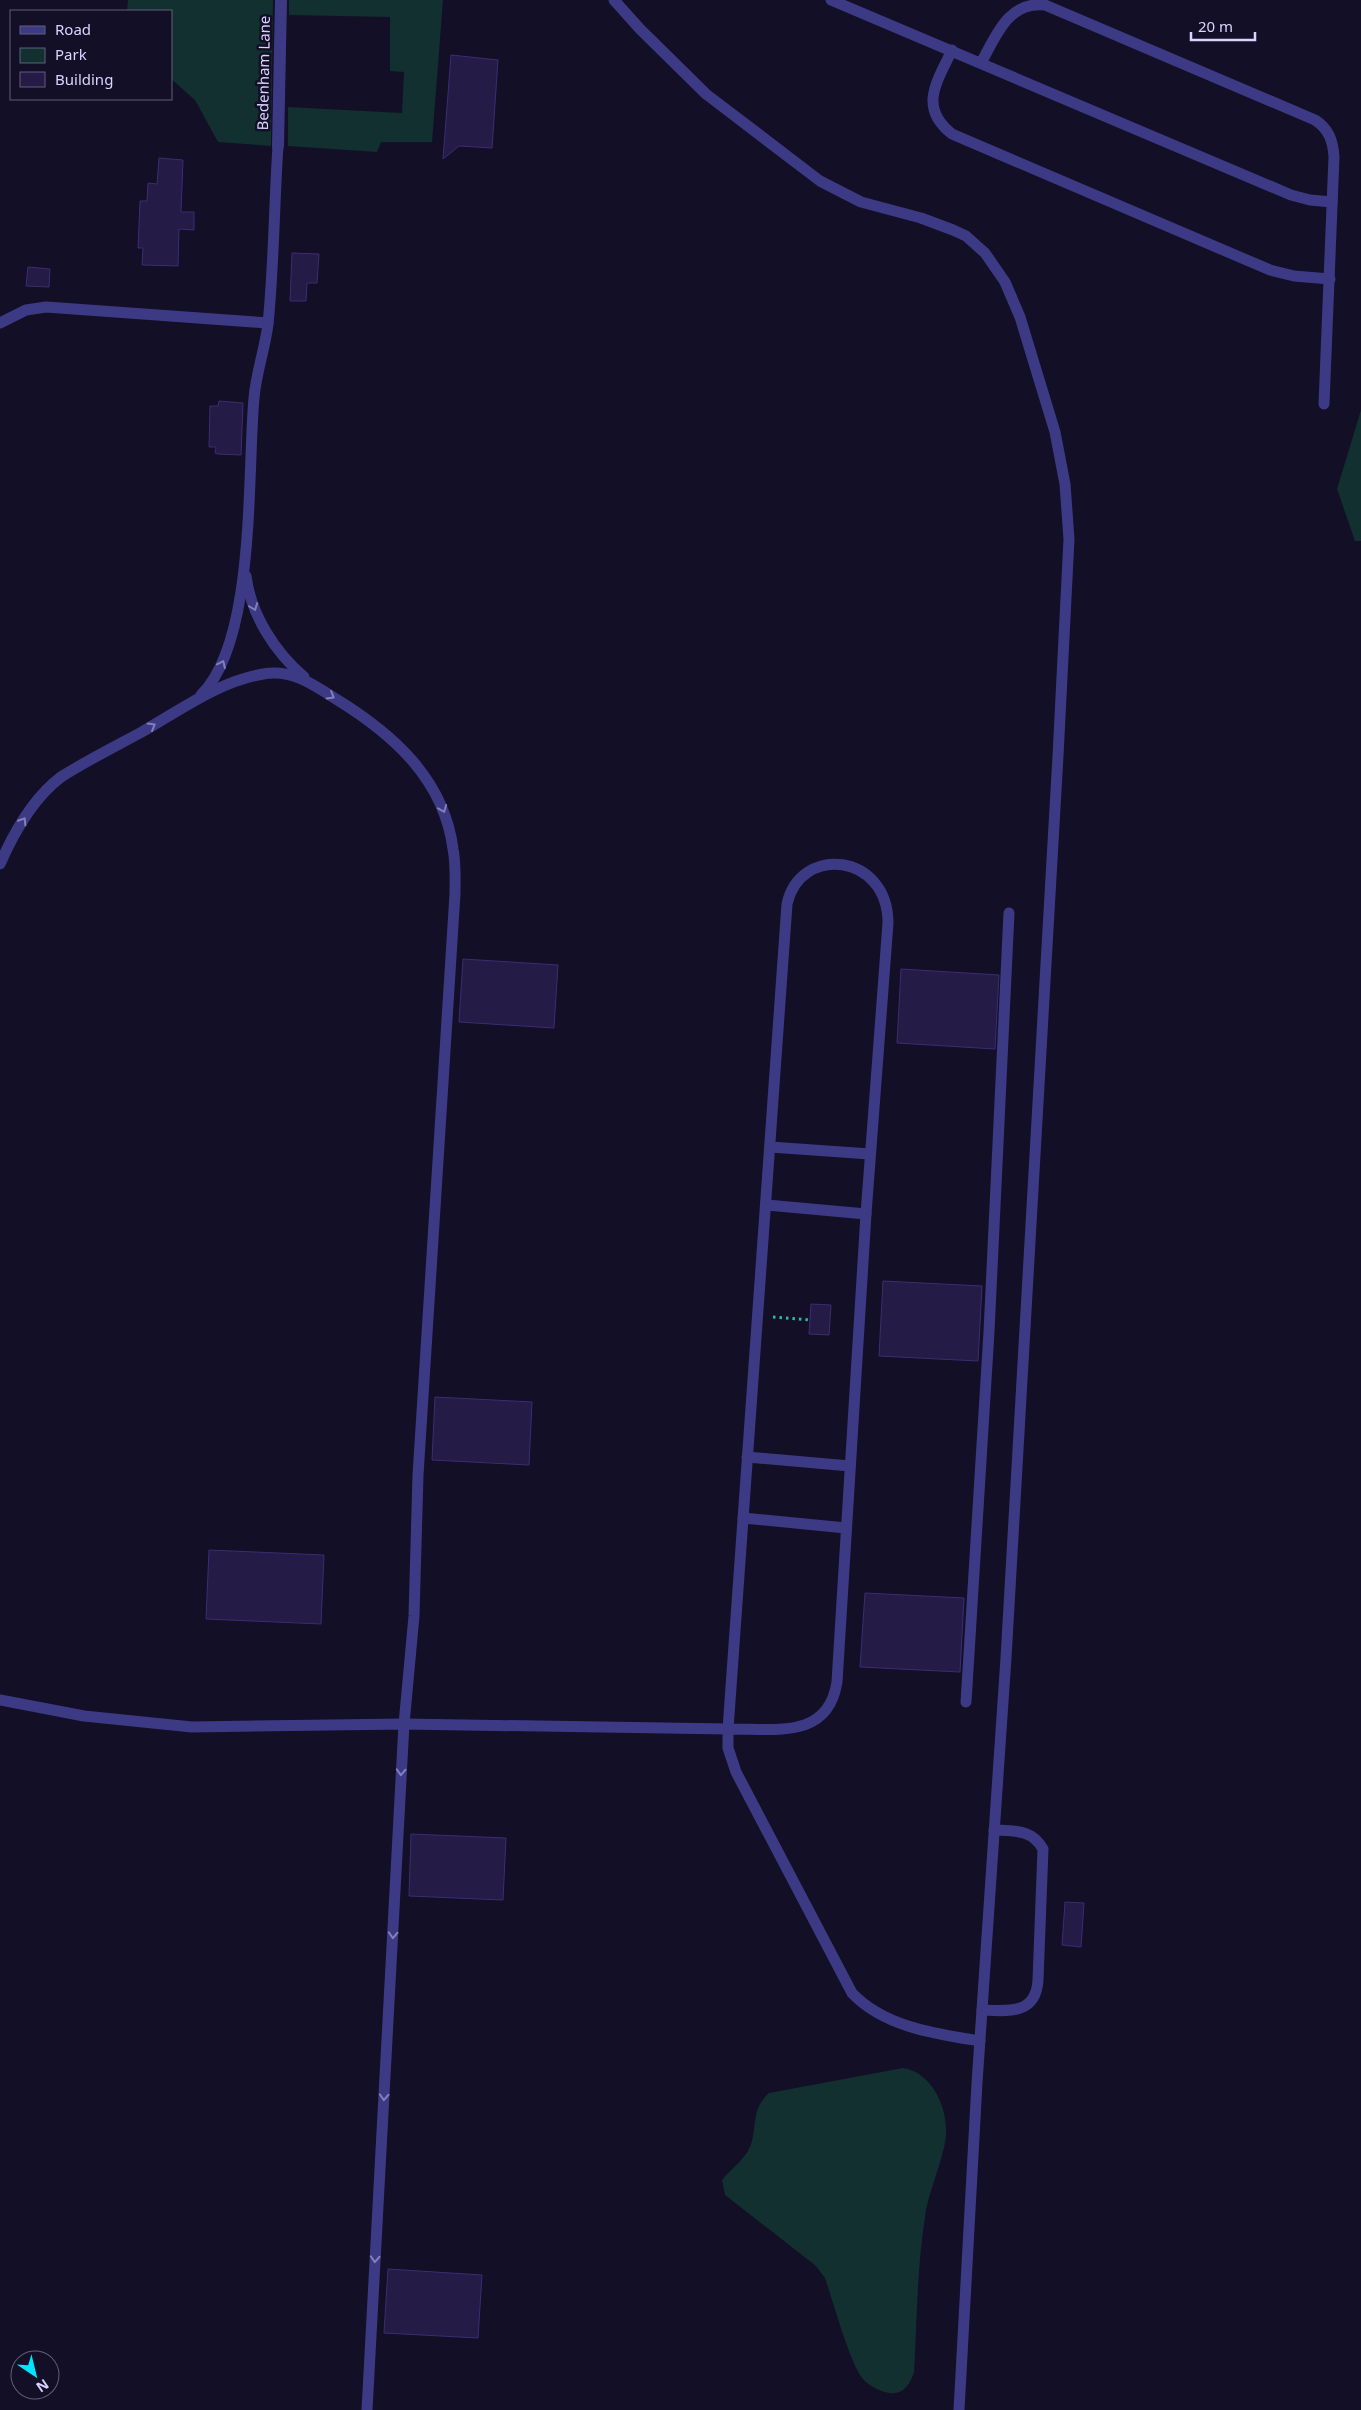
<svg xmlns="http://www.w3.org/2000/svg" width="1361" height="2410" font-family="'Noto Sans',sans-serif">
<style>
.green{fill:#12302f}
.building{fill:#241b47;stroke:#3b2d73}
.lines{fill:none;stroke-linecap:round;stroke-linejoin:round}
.path{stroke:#2fb8b0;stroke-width:3;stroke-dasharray:2.5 4;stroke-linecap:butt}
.service{stroke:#3d3a85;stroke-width:11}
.minor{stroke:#3d3a85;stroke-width:12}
.oneway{stroke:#837fbc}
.labels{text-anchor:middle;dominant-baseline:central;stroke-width:5;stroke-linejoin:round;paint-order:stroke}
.street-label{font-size:15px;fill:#d9d4ff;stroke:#130f26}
</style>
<rect width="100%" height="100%" fill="#130f26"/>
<g class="green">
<polygon points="128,0 273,0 271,146 218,142 195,100 171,79 171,11 127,11"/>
<polygon points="289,0 443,0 432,142 381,142 377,152 288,146 288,107 402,113 404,72 390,71 390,17 289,15"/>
<polygon points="1361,410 1361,541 1355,541 1337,489"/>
<path d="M903,2068C930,2072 945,2102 946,2128C948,2150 928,2191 925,2217C917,2268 917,2321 914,2373C910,2383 904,2395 890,2393C881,2392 869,2386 863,2379C850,2364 833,2301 825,2278L816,2266L725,2195L722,2180C731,2169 744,2160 750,2147C758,2127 750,2110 769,2093Z"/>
</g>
<g class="building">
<polygon points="451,55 498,60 492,148 459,146 443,159"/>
<polygon points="159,158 183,160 181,212 194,212 194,230 179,229 178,266 142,265 143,248 138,248 140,201 147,201 148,183 157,184"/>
<polygon points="292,253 319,254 317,283 307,283 306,301 290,301"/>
<polygon points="28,267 50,269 49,287 26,286"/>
<polygon points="219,401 243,403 241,455 218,454 215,453 216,447 209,447 210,406 218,406"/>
<polygon points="463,959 558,965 554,1028 459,1022"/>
<polygon points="901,969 999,975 995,1049 897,1043"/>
<polygon points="883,1281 982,1286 978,1361 879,1356"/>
<polygon points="811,1304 831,1305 829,1335 809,1334"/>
<polygon points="435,1397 532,1402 529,1465 432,1460"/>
<polygon points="209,1550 324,1555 321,1624 206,1619"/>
<polygon points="865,1593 964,1598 960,1672 860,1667"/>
<polygon points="411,1834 506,1838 503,1900 409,1896"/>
<polygon points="1065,1902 1084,1903 1081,1947 1062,1945"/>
<polygon points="388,2269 482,2275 478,2338 384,2333"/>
</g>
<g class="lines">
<polyline class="path" points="773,1317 810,1320"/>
<g class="service">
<polyline points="614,0 640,29 706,94 820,181 861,202 921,218 953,230 966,236 985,253 1005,282 1020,317 1055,432 1065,484 1069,539 1058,756 1006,1658 977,2083 959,2410"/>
<polyline points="831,0 1291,195 1310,200 1332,202"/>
<path d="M952,50C937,82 918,107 952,134L1270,270L1294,276L1330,279"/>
<path d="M981,63C996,36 1008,1 1045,5L1315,120C1329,129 1333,141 1334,157L1324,404"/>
<polyline points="0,323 26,310 46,307 268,323"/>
<path d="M246,576C251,615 275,652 304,677"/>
<path d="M201,695C256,641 247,475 254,398C256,373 265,349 268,324C274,265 274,205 278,146"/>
<path d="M0,864C14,832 33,798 61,777C86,761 114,747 140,733C179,711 219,681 263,674C292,669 313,684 336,699C393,734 444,779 453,849C456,864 455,879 455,894L418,1475L414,1616L404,1724L367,2410"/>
<polyline points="770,1147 870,1154"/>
<polyline points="767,1205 866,1214"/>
<polyline points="747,1457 850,1466"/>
<polyline points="743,1518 846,1528"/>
<path d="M0,1700L84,1716L192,1727L404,1724L728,1729C772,1728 828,1741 837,1682L866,1214L888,923C888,853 800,844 787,904L728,1729V1748L736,1772L852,1993C884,2027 936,2034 980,2041"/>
<polyline points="966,1702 989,1332 1009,913"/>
<path d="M982,2010C1008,2011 1036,2015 1038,1980L1043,1849C1032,1829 1014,1831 994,1830"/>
</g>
<polyline class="minor" points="278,146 281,0"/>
</g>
<defs><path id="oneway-chevron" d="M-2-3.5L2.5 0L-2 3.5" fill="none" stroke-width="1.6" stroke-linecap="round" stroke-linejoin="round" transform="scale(1.25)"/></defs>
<g class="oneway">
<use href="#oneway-chevron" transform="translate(254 607) rotate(69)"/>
<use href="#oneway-chevron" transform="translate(222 664) rotate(-65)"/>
<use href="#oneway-chevron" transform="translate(331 696) rotate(31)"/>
<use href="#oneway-chevron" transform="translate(152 726) rotate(-30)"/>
<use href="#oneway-chevron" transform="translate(443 809) rotate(68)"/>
<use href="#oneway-chevron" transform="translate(23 821) rotate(-58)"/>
<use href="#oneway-chevron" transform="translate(401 1772) rotate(93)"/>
<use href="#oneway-chevron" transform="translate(393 1935) rotate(93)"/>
<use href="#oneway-chevron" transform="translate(384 2097) rotate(93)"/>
<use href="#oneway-chevron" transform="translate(375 2259) rotate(93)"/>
</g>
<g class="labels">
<g class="street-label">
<text transform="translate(263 73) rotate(-89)">Bedenham Lane</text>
</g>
</g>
<rect x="10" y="10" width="162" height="90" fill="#130f26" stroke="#625e7d"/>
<rect x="20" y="26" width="25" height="8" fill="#3d3a85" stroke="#625e7d"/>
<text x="55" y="35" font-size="15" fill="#d9d4ff">Road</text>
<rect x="20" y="48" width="25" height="15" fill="#12302f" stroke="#625e7d"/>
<text x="55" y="60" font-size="15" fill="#d9d4ff">Park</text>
<rect x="20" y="72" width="25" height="15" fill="#241b47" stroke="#625e7d"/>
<text x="55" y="85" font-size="15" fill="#d9d4ff">Building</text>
<g transform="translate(35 2375) rotate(145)"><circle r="24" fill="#130f26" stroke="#625e7d"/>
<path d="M0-4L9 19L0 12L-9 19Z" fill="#00e5ff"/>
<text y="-8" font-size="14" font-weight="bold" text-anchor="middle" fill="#d9d4ff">N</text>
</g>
<path d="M1191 32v8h64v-8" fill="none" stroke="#d9d4ff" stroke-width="2.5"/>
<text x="1198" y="32" font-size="15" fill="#d9d4ff" stroke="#130f26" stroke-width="4" paint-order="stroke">20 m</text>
</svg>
